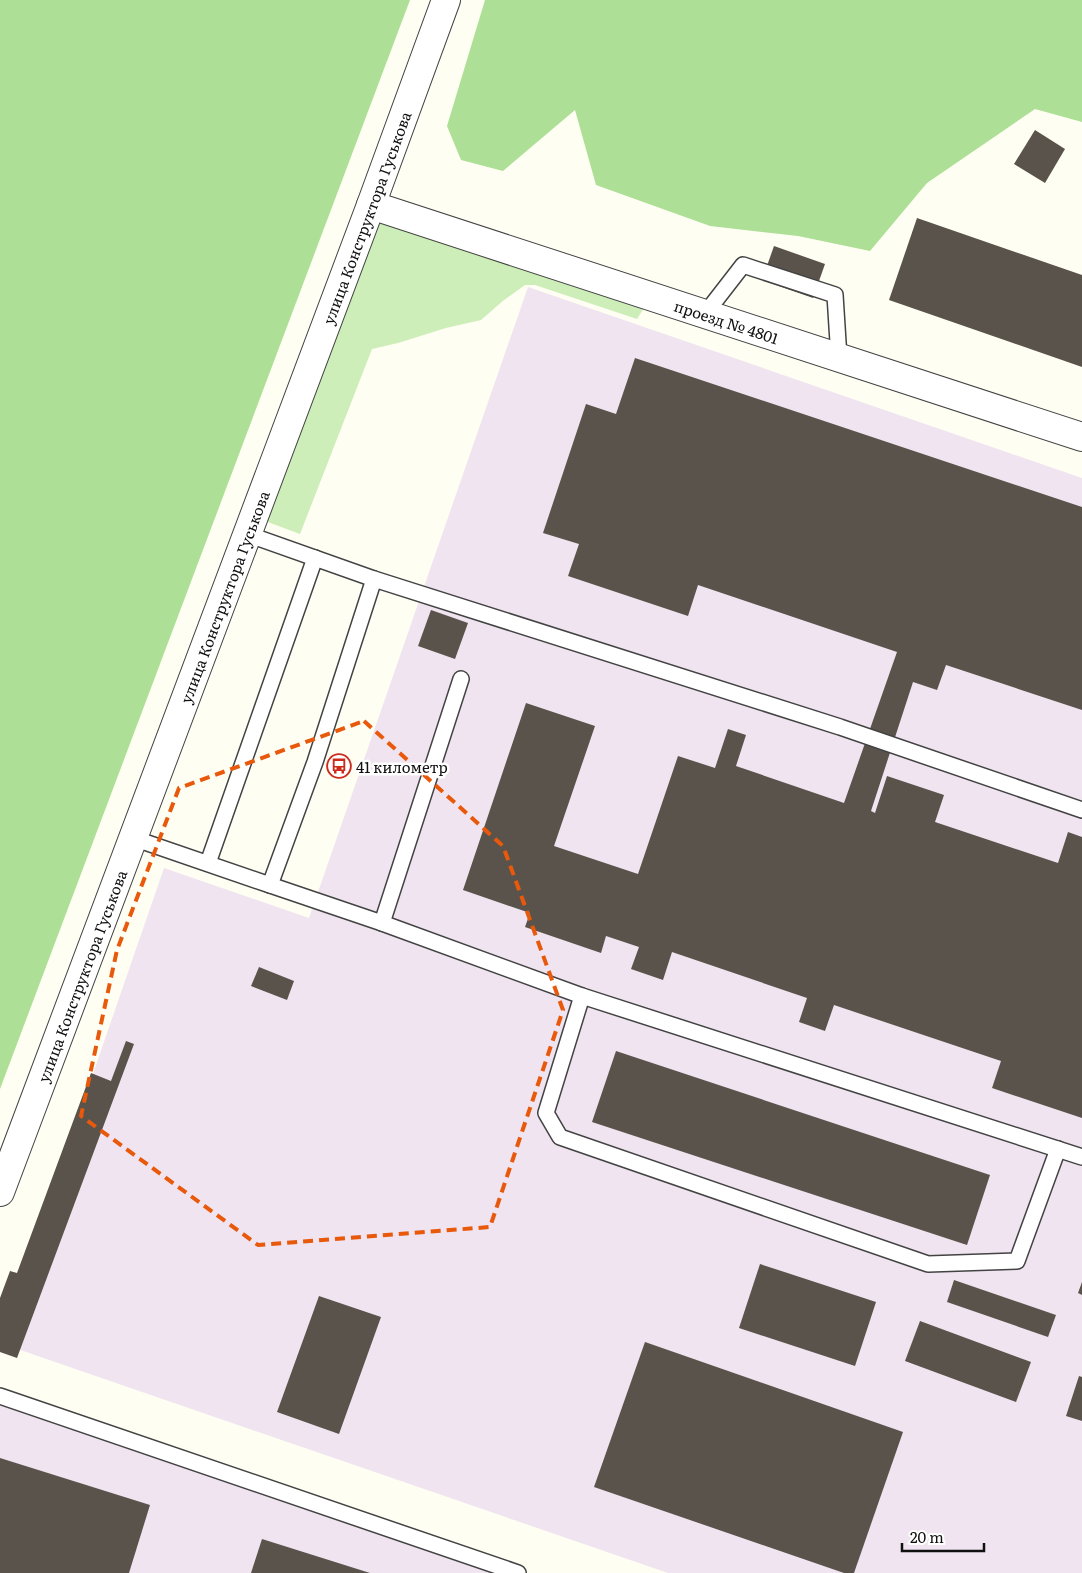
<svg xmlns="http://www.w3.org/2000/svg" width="1082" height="1573" font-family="Literata,serif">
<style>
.industrial{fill:#efe4ef}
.green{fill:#cdeeb8}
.forest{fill:#ade096}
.building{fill:#5a534b}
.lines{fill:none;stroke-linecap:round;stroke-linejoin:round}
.service-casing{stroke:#434343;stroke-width:18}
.minor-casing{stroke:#434343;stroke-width:30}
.tertiary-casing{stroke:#434343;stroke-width:30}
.service{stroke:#fff;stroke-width:15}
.minor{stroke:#fff;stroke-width:28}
.tertiary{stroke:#fff;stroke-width:28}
.marked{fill:none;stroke:#e8590c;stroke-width:4;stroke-dasharray:10 6;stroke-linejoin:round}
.labels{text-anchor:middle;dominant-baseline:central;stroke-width:5;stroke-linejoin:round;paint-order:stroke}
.street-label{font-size:15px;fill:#101010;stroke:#fff}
.poi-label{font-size:15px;fill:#101010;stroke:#fff;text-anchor:start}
</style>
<rect width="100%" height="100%" fill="#fffef3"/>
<g class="industrial">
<polygon points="528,287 1082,478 1082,1573 668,1573 0,1343 164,868 309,918"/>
<polygon points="0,1404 502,1573 0,1573"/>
</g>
<polygon class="green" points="379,217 654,292 637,319 535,285 525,285 504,300 481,320 446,328 398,343 372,349 300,534 265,521"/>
<g class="forest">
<polygon points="0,0 410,0 0,1089"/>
<polygon points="485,0 1082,0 1082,122 1035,109 927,183 870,251 798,236 710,226 596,185 575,110 503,171 461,160 447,126"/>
</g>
<g class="building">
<polygon points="1035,130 1065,149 1045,183 1014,164"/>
<polygon points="917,218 1082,275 1082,367 889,300"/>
<polygon points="774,246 825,264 813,298 762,280"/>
<polygon points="635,358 1082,507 1082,710 946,665 937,690 913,682 871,811 875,813 887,776 944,795 935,822 1058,863 1068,832 1082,837 1082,1118 992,1088 1001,1061 834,1005 825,1031 799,1022 807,998 672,952 663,980 631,969 639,947 606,936 601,953 525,927 530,913 463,890 526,703 595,726 554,846 638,874 678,756 715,768 728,729 746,735 736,766 844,803 897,652 698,585 688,616 568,576 579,544 543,533 586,404 616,414"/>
<polygon points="431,610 468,623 455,659 418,646"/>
<polygon points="259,967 294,981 287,1000 251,986"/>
<polygon points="126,1041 134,1044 17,1358 0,1352 0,1298 10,1271 17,1273 91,1073 111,1081"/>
<polygon points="616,1051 990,1175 967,1245 592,1122"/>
<polygon points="760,1264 876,1302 855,1366 739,1328"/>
<polygon points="954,1280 1056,1315 1048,1337 947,1302"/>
<polygon points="1082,1282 1082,1295 1078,1293"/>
<polygon points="319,1296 381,1317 339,1434 277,1412"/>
<polygon points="920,1321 1031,1362 1016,1402 905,1361"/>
<polygon points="645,1342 903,1432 854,1573 844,1573 594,1487"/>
<polygon points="1079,1376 1082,1377 1082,1421 1066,1416"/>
<polygon points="0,1458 150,1505 129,1573 0,1573"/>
<polygon points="262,1539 370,1573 251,1573"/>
</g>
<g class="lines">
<g class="service-casing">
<g id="service">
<polyline points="705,314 743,265 835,295 839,358"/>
<polyline points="247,534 374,579 840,727 1082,810"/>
<polyline points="461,679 382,923 582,996 1082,1157"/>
<polyline points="133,838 270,885 315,762 374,579"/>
<polyline points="208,863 315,558"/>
<polyline points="270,885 382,923"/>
<polyline points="582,996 546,1113 560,1137 928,1264 1017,1261 1058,1149"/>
<polyline points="0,1396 518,1573"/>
</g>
</g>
<g class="minor-casing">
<g id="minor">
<path id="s1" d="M371,205L1082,437"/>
</g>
</g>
<g class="tertiary-casing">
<g id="tertiary">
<path id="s2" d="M0,1192L371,205L446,0"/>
</g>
</g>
<use href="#service" class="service"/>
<use href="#minor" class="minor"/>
<use href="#tertiary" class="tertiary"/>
</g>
<path class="marked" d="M364,721L503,846L563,1010L490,1227L258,1245L81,1116L117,950L179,788Z"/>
<defs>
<g id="bus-ring" transform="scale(1.25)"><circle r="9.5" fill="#fff" stroke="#cd2a1b" stroke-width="1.5"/><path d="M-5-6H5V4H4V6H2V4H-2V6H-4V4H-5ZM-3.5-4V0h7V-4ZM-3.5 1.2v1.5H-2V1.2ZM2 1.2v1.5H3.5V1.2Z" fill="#cd2a1b"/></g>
</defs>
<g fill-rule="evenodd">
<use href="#bus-ring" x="339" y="766"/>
</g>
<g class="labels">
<g class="street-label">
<text stroke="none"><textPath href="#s2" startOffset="1041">улица Конструктора Гуськова</textPath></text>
<text stroke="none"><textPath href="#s1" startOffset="374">проезд № 4801</textPath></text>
<text stroke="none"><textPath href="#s2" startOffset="636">улица Конструктора Гуськова</textPath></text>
<text stroke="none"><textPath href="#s2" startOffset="231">улица Конструктора Гуськова</textPath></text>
</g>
<g class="poi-label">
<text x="356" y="766">41 километр</text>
</g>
</g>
<path d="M902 1543v8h82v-8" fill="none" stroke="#101010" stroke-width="2.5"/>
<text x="910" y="1543" font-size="15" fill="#101010" stroke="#ffffff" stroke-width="4" paint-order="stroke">20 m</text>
</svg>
